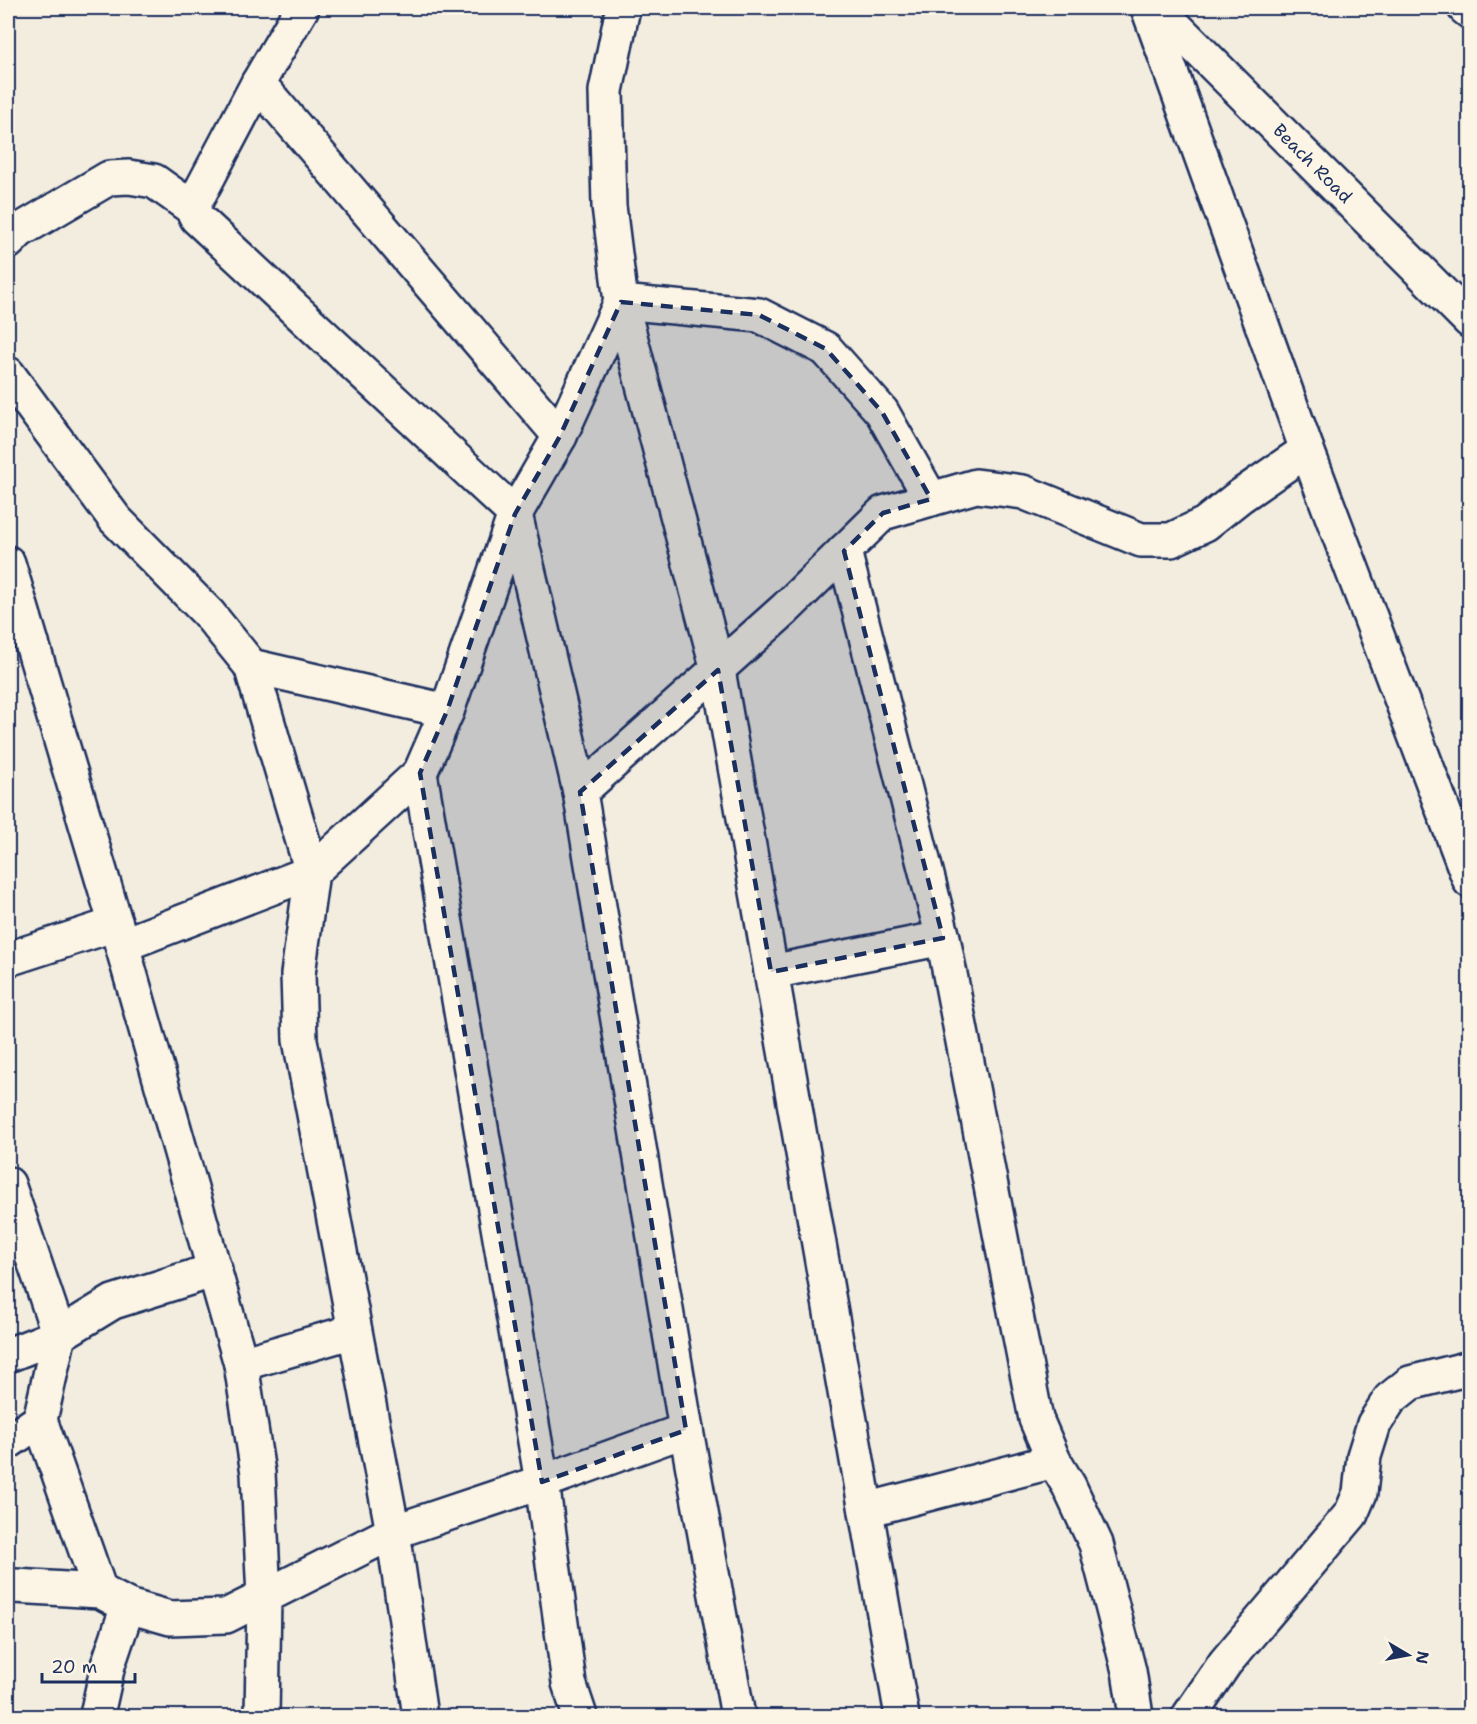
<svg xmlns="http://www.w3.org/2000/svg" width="1477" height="1724" font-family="'Shantell Sans',sans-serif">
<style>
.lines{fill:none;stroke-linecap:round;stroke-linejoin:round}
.minor-casing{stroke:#1b2f5e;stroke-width:38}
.minor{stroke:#fcf5e5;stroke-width:33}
.marked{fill:#1b2f5e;fill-opacity:0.2;stroke:#1b2f5e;stroke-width:4.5;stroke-dasharray:12 8;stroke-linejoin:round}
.labels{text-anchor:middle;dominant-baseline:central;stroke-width:4.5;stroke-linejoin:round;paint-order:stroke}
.street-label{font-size:18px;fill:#1b2f5e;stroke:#fcf5e5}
</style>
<rect width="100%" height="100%" fill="#f3ede0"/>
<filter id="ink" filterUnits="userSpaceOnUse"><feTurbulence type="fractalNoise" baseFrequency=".0167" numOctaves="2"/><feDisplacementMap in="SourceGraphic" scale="12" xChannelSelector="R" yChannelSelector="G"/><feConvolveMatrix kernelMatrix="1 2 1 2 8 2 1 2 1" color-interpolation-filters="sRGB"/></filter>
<g filter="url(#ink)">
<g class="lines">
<g class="minor-casing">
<g id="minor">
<polyline points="302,8 258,83 192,208 197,218 515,514 580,792 686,1430 738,1716"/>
<polyline points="623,8 606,91 609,206 621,302 718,670 902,1716"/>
<polyline points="1148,8 1307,450 1470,881"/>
<path id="s1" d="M1157,8L1470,321"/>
<polyline points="1465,8 1470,12"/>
<polyline points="258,83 560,436"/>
<polyline points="8,242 19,231 109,178 129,177 154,181 192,208"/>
<polyline points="621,302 759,315 826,349 882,412 931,499"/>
<polyline points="8,374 115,519 208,613 251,666 447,711"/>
<polyline points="844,551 943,938 1036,1419 1054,1461 1069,1486 1096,1544 1129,1671 1136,1716"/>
<polyline points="8,563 122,945 241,1364 258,1473 264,1597 262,1716"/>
<polyline points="420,773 542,1482 569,1683 580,1716"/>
<polyline points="580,792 785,609 883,513 976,486 1023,492 1141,540 1171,540 1205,524 1239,497 1307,450"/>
<polyline points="122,945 312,872 251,666"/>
<polyline points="8,959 116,924"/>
<polyline points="771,972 943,938"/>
<polyline points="8,1184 59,1335 40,1420 100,1591"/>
<polyline points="8,1355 59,1335 113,1302 215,1270"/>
<polyline points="241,1364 354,1331"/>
<polyline points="8,1442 40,1420"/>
<polyline points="866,1510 1054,1461"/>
<polyline points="8,1587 15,1586 100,1591 128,1606 170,1618 226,1616 393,1532 542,1482 686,1430"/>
<polyline points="99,1716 98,1710 108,1665 128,1606"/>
<polyline points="420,1716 393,1532 300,1040 298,974 312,872 420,773 447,711 515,514 560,436 621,302"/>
<polyline points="1189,1716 1225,1663 1351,1514 1360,1493 1364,1456 1374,1424 1390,1399 1410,1383 1470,1368"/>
</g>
</g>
<use href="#minor" class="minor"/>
</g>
</g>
<path class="marked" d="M621,302L759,315L826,349L882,412L931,499L883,513L844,551L943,938L771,972L718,670L580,792L686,1430L542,1482L420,773L447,711L515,514L560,436Z"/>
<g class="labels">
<g class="street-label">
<text stroke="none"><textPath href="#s1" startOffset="220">Beach Road</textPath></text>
</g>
</g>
<rect width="1477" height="1724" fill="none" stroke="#fcf5e5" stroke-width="30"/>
<rect x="15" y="15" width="1447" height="1694" fill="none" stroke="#1b2f5e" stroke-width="2" filter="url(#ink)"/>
<g transform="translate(1408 1655) rotate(100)" stroke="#fcf5e5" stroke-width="4.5" paint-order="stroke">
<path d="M0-4.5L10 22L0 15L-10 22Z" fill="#1b2f5e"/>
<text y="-9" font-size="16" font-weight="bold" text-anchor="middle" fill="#1b2f5e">N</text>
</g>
<path d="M42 1673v9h93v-9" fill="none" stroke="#1b2f5e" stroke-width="3"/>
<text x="51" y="1673" font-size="18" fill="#1b2f5e" stroke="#fcf5e5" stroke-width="4.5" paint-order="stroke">20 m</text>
</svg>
